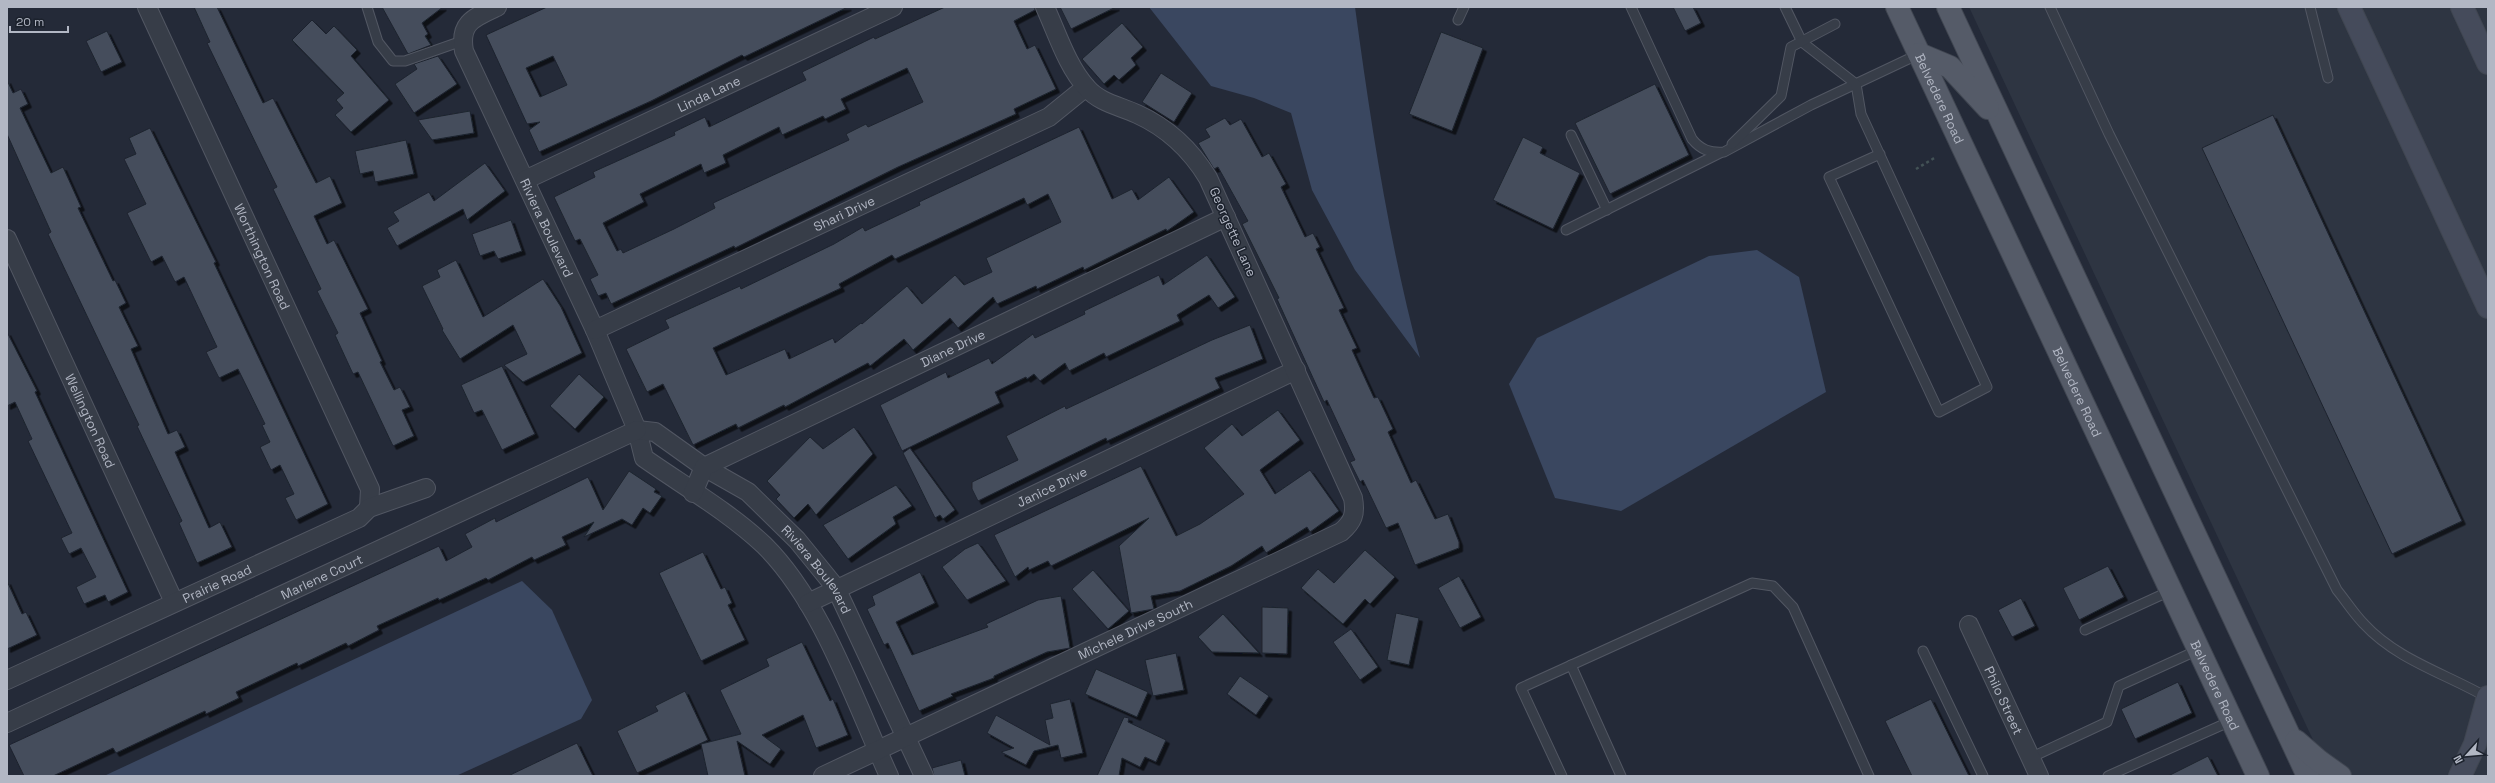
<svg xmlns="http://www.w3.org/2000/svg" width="2495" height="783" font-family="'Space Grotesk',sans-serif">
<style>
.airport{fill:#2e3542}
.water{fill:#3a4760}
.building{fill:#454d5c;stroke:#1e242f;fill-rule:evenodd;filter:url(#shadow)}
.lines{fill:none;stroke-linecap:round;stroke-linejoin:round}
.lane-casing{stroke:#525763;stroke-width:11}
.street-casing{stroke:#525763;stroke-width:20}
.secondary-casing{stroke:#404651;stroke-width:24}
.primary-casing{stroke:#404651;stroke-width:24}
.path{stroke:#435256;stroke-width:2.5;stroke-dasharray:3 3;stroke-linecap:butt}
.lane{stroke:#373d48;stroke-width:9}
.street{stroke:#373d48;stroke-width:18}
.secondary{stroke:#454b5b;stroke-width:22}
.primary{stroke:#555b68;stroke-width:22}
.labels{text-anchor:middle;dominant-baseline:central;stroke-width:3;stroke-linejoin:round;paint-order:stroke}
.street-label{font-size:13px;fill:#b2b7c4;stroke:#1c222d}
</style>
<defs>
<filter id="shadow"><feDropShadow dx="3.5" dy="3.5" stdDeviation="0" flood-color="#0009"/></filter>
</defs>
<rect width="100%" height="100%" fill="#242a38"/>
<polygon class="airport" points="1969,7 2488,7 2488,776 2330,776"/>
<g class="water">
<path d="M1149,7H1355C1371,125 1389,243 1420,358L1355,270L1312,190L1291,113L1254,98L1211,86Z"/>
<polygon points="1757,250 1799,277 1826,392 1621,511 1555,498 1509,384 1537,338 1709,256"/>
<polygon points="522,581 552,610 592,700 581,719 456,776 104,776"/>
</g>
<g class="building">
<polygon points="194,7 217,7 263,103 273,98 316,183 330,176 342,203 314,216 327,244 334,240 368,309 360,313 382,361 380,362 394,390 400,387 410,407 402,410 414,436 393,446 358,372 353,374 335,335 338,333 317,291 321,289 273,189 277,187 207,43 210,42"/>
<polygon points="382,7 443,7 422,23 428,34 425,36 431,45 408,54"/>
<path d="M547,7H848L744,57L742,55L651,101L539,152L529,130L540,122L527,124L486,35ZM553,56L567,85L540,97L526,68Z"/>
<path d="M945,7H1035V10L1014,21L1027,49L1035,45L1056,89L1014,109L1016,114L898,167L735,248L734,246L611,304L606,293L598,296L590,279L598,275L580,239L575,241L554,197L595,177L593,172L675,135L674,132L705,117L709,127L806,80L802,72L874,37L875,39ZM907,68L923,102L868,127L866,124L846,134L849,140L713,203L715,208L674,229L623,253L621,249L617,251L603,223L644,202L640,194L701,164L704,173L726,163L723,155L779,127L782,135L823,116L825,119L846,109L841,99Z"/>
<polygon points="1060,7 1116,7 1071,29"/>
<polygon points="1673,7 1693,7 1701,23 1685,31"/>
<polygon points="312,20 326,34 334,26 357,50 351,56 389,100 351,132 335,115 343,108 336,100 344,93 292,40"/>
<polygon points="1122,23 1143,47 1131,58 1136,65 1119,80 1114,75 1104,84 1082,59"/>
<polygon points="107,31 122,62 101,72 86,41"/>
<polygon points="1441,32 1483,48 1452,131 1409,114"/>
<polygon points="438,56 457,84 414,113 395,84 417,69 414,64"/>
<polygon points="1161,73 1192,93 1174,122 1142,102"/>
<polygon points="7,80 13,93 21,89 28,104 20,108 51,173 63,167 81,207 78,208 113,281 115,280 126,303 119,307 138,346 131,349 168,434 177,430 185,447 175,452 209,528 220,522 232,547 197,563 179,523 182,521 137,426 139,425 48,234 51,232 7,134"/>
<polygon points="1655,84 1689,155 1610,194 1575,123"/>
<polygon points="470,111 474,133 432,140 418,120"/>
<polygon points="2273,115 2462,521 2392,554 2202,148"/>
<polygon points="1225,118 1230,125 1241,119 1262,157 1269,153 1286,184 1281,187 1305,237 1313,233 1320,247 1316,249 1344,308 1339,310 1357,348 1352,350 1374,398 1378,397 1393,429 1388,432 1411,483 1416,480 1435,519 1448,514 1459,542 1459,548 1415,565 1398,523 1386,528 1363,480 1360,482 1350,462 1355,460 1327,400 1324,402 1277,299 1279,298 1242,224 1248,221 1218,167 1214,169 1198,143 1210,137 1205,129"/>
<path d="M1079,127L1112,199L1132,189L1138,200L1169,177L1194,212L1167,231L1166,229L1084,270L1083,267L1037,289L1036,286L997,304L993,297L958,328L950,318L913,350L904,339L870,366L868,363L785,407L784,405L738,428L736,424L693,445L663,384L647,392L626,349L669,328L665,320L740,286L741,289L834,244L863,227L865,231L920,205L919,202ZM1048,194L1061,222L986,258L992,272L964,285L955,275L922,304L907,286L862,324L861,323L835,343L833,338L789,359L785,349L726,375L713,348L841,288L839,284L892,255L895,259L1024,198L1027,205Z"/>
<polygon points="150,128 216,262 214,263 328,504 296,520 285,498 294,494 280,465 271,470 260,447 270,442 262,425 265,424 238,369 219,378 206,352 217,347 184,277 175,282 162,256 151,262 127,213 146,204 124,159 136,154 129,138"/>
<polygon points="1523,137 1543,147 1540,153 1580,173 1553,229 1493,200"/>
<polygon points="406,140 414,174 375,182 373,171 360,174 355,151"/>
<polygon points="485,163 505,191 467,220 463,209 397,246 387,228 399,221 393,212 429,192 434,201"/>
<polygon points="511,220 522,251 498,259 494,251 480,256 472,234"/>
<polygon points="1207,255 1235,297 1218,308 1209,295 1177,315 1180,321 1106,357 1104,353 1069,371 1065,363 1040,381 1034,374 1027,379 1026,377 995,392 1000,403 902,451 880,405 946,372 948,378 989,358 992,364 1033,334 1035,338 1085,314 1084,311 1159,275 1163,285"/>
<polygon points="456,260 483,317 543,279 561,307 582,353 523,382 504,365 527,354 513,325 460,359 442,330 443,329 422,286 440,277 437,270"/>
<polygon points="1250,325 1263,359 1215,378 1220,388 1107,441 1106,438 978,501 972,489 972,482 1018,460 1006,436 1065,406 1066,409 1212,340"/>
<polygon points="7,332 37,391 35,392 128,592 108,602 105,595 84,604 76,587 96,577 81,548 69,554 61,538 72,533 28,441 32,439 15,402 7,406"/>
<polygon points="502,366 535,434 502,450 482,410 474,413 461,385"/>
<polygon points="579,374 604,397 575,429 550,406"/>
<polygon points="1278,410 1300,440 1260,470 1275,494 1310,470 1339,511 1310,532 1307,527 1266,553 1262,546 1231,566 1180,591 1151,596 1154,609 1131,613 1119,546 1149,518 1051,566 1048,561 1029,570 1028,567 1015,577 994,535 1141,466 1176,536 1200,524 1244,494 1204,448 1232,424 1242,436"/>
<polygon points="854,427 873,454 816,515 808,504 794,518 776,499 780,495 767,481 810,437 823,449"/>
<polygon points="910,448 955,510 943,519 940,515 935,518 903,453"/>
<polygon points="629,471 656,489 654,492 662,496 650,513 643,508 632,525 622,519 584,537 594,522 562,537 566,545 534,560 532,557 488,580 486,578 439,600 438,598 377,626 379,630 348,646 346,643 298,666 297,663 236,692 239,698 206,714 205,711 116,753 113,748 53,776 24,776 9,745 439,546 446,561 472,547 465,534 495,518 496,522 588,477 603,510"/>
<polygon points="896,485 912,506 893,517 896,524 848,559 823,525"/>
<polygon points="978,543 1006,581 967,600 942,567 965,549"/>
<polygon points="1365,550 1395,577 1370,604 1365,599 1343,624 1301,588 1318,569 1334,583"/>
<polygon points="703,552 721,589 725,587 732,603 728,605 745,640 701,661 659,573"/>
<polygon points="2108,566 2124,597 2079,620 2063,588"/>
<polygon points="1093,570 1129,611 1108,629 1072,589"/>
<polygon points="920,572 935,603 896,622 912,655 988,627 986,624 1038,600 1061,596 1070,648 1047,652 994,676 994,678 951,694 953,696 919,711 888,643 884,645 867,609 875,605 872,596"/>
<polygon points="1459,576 1481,617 1460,628 1438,588"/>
<polygon points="7,581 22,614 26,612 37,635 7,649"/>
<polygon points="2021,598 2035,626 2012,637 1998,610"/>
<polygon points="1262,607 1288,608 1287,654 1262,653"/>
<polygon points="1396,613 1419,618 1409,665 1387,660"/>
<polygon points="1223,614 1259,653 1212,652 1198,637"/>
<polygon points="1351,629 1378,667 1360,680 1333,642"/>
<polygon points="802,642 830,701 833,699 848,735 816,748 803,715 762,735 781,749 770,764 737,741 745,776 708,776 701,744 741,734 720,690 769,666 766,659"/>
<polygon points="1176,653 1184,690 1153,696 1145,660"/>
<polygon points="1096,669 1148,692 1137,717 1085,694"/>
<polygon points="1240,676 1269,696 1256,715 1227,694"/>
<polygon points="2178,682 2192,713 2135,739 2121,709"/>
<polygon points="685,691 708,740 637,773 617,731 658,711 655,706"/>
<polygon points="1070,699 1083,753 1061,758 1058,745 1034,751 1026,765 1001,752 1014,748 987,733 996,715 1050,745 1045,720 1053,718 1050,704"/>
<polygon points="1931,699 1969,776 1912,776 1885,721"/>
<polygon points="1124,717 1129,718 1128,722 1166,740 1156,762 1145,757 1140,767 1122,758 1119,776 1097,776"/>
<polygon points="577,743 593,776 508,776"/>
<polygon points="2208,756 2218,776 2168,776"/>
<polygon points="961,760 965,776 934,776 932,768"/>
</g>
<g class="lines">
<g class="lane-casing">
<g id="lane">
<polyline points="367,7 378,42 393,61 405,61 462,41"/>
<path d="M1631,7L1692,139C1701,150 1710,153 1724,152L1811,105L1919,54"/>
<polyline points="1785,7 1802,42 1856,84 1861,114 1890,177 1987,387 1939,412 1829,177 1880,154"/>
<path d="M2050,7L2109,134L2337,590C2346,601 2354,614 2364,624C2397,660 2447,674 2488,698"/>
<polyline points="2310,7 2328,78"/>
<polyline points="1458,20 1464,7"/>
<polyline points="1571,135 1607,210"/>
<polyline points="1732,144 1781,96 1791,47 1835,24"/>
<polyline points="1566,230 1720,153"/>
<polyline points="2085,630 2170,591"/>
<polyline points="1923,651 1983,776"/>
<polyline points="1571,665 1621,776"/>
<polyline points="2030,758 2107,722 2119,686 2198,650"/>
<polyline points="1562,776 1521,688 1752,583 1773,586 1793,607 1869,776"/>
<polyline points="2108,776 2231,721"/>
</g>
</g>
<g class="street-casing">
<g id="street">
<path id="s1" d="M147,7L370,489L369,508"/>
<path id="s2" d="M497,7C473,18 459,23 464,51L595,330L637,430L644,458C684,486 729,512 764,545C822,602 855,702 889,776"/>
<path id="s3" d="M525,180L893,7"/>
<path id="s4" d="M7,239L174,602"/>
<path id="s5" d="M595,330L1049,117L1086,87"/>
<path id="s6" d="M637,430L655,432L704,467L748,492L797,540L836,588L924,776"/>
<path id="s7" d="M693,493L704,467L1226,217"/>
<path id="s8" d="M808,603L1296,370"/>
<path id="s9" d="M1969,625L2039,776"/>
<path id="s10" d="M7,680L359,518L369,508L426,488"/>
<path id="s11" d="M7,723L637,430"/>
<path id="s12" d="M823,776L1341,532C1353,522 1356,514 1353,498L1208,178C1191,150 1168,128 1137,114C1120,106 1100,103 1087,88C1067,66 1057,33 1045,7"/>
</g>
</g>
<g class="secondary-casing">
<g id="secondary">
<polyline points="2349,7 2488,307"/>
<polyline points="2462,7 2488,63"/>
<polyline points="2460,776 2475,744 2488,697"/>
</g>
</g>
<g class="primary-casing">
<g id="primary">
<path id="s13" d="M1897,7L2258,776"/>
<polyline points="1948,7 2308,776"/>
<polyline points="1919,54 1950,67 1988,108"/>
<polyline points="2296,741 2319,761 2340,776"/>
</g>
</g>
<polyline class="path" points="1916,169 1936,157"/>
<use href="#lane" class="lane"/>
<use href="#street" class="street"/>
<use href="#secondary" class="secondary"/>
<use href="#primary" class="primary"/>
</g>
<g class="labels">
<g class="street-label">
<text stroke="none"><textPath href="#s3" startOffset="203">Linda Lane</textPath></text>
<text stroke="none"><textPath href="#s13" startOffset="101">Belvedere Road</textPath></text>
<text stroke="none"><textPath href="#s5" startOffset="275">Shari Drive</textPath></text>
<text stroke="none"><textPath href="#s2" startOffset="257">Riviera Boulevard</textPath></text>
<text transform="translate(1233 232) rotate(66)">Georgette Lane</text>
<text stroke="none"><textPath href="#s1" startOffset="275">Worthington Road</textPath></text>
<text stroke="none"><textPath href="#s7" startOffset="304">Diane Drive</textPath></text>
<text stroke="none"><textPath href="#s13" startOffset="425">Belvedere Road</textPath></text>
<text stroke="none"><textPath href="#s4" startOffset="200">Wellington Road</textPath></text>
<text stroke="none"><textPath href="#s8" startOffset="270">Janice Drive</textPath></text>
<text stroke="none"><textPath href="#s6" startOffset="233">Riviera Boulevard</textPath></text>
<text stroke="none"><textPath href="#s11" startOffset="347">Marlene Court</textPath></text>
<text stroke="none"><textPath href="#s10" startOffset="231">Prairie Road</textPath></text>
<text stroke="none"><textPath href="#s12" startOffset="345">Michele Drive South</textPath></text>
<text stroke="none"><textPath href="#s13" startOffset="749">Belvedere Road</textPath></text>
<text stroke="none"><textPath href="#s9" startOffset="83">Philo Street</textPath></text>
</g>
</g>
<rect width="2495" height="783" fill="none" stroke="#b2b7c4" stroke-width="16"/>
<g transform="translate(2467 755) rotate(243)" stroke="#1c222d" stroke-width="3" paint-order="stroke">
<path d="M0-3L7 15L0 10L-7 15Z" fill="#b2b7c4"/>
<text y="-6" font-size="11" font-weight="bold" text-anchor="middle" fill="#b2b7c4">N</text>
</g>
<path d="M10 26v6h58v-6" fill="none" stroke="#b2b7c4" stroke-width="2"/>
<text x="16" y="26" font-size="12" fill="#b2b7c4" stroke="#1c222d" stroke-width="3" paint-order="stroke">20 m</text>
</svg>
